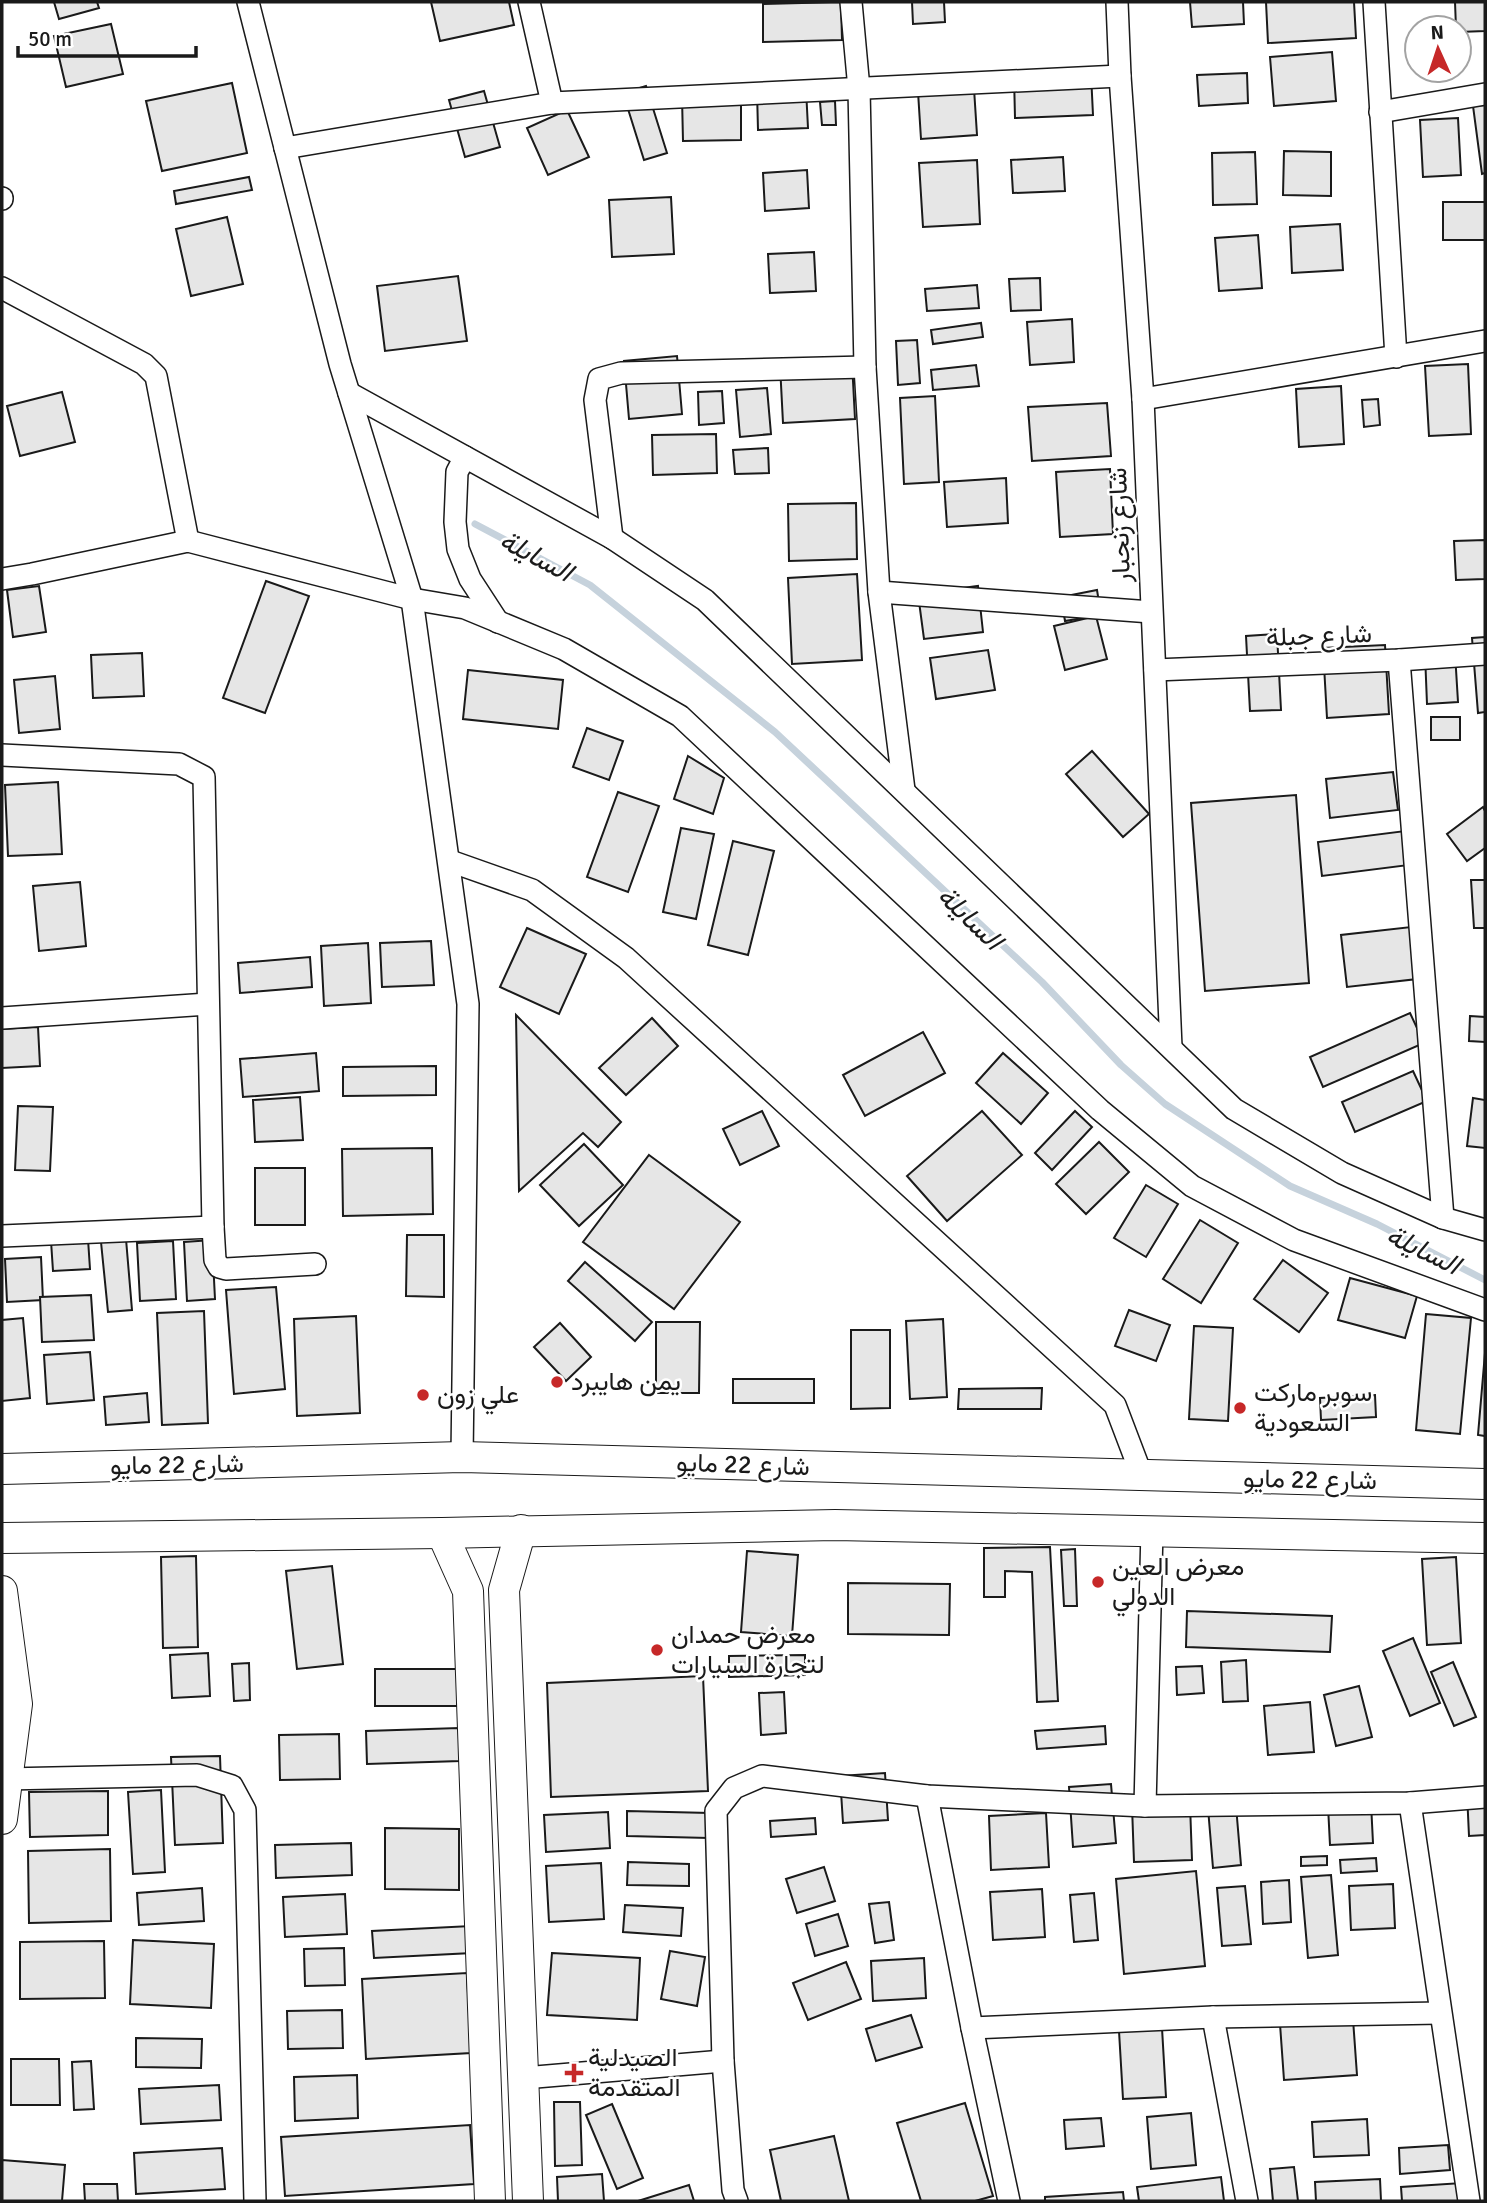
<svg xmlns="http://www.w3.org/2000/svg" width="1487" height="2203" font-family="Signika,Vazirmatn,sans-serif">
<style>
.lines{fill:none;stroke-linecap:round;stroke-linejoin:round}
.stream{stroke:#c6d2dc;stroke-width:7}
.building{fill:#e6e6e6;stroke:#1a1a1a;stroke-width:2}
.street-casing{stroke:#1a1a1a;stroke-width:24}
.secondary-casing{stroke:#1a1a1a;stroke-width:32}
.street{stroke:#fff;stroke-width:21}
.secondary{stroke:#fff;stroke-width:30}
.poi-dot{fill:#c62828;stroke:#fff;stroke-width:2.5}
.labels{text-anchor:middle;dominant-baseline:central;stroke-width:5;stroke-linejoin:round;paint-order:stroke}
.street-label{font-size:26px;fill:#1a1a1a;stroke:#fff}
.poi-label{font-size:26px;fill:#1a1a1a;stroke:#fff;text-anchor:start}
.water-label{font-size:28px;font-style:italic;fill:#1a1a1a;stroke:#fff}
</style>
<rect width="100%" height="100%" fill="#fff"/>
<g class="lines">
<polyline class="stream" points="475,524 590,585 775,732 1042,982 1121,1065 1165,1104 1290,1186 1377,1224 1485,1280"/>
</g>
<g class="building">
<polygon points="54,2 97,2 99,8 59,19"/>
<polygon points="431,2 509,2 514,25 440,41"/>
<polygon points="841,2 842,40 763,42 763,4"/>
<polygon points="912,2 944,2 945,22 913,24"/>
<polygon points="1190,2 1243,2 1244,24 1192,27"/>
<polygon points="1266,2 1354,2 1356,38 1268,43"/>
<polygon points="1455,2 1485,2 1485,31 1459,32 1459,28 1456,28"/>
<polygon points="111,24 123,74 66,87 54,36"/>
<polygon points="1332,52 1336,101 1274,106 1270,57"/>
<polygon points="973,73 977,135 921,139 917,76"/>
<polygon points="1247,73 1248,103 1199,106 1197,75"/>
<polygon points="1091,74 1093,115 1015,118 1014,76"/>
<polygon points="232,83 247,153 162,171 146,101"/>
<polygon points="646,86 667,153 644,160 623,93"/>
<polygon points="806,89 808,128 758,130 757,91"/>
<polygon points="484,91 500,147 465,157 449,100"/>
<polygon points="741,96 741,140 683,141 682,97"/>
<polygon points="835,101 836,125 822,125 820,102"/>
<polygon points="1485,105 1485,173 1482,174 1473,106"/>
<polygon points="567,110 589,157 548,175 527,128"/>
<polygon points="1458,118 1461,175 1423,177 1420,120"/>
<polygon points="1284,151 1331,152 1331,196 1283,195"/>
<polygon points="1255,152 1257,204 1213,205 1212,153"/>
<polygon points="1063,157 1065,191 1013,193 1011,160"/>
<polygon points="977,160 980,224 923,227 919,163"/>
<polygon points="807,170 809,208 765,211 763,173"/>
<polygon points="249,177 252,190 176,204 174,191"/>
<polygon points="671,197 674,254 612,257 609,200"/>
<rect x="1443" y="202" width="42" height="38"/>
<polygon points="227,217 243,284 191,296 176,229"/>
<polygon points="1340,224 1343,270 1292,273 1290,227"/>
<polygon points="1258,235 1262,288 1219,291 1215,238"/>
<polygon points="814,252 816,291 770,293 768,254"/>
<polygon points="458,276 467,341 385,351 377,286"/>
<polygon points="1040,278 1041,310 1011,311 1009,279"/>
<polygon points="977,285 979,308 927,311 925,289"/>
<polygon points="1072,319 1074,362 1030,365 1027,322"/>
<polygon points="981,323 983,337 933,344 931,330"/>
<polygon points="917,340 920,383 898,385 896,341"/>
<polygon points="677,356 682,414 629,419 624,361"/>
<polygon points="852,362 855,419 783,423 780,365"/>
<polygon points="1468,364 1471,434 1429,436 1425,366"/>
<polygon points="976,365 979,386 933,390 931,370"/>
<polygon points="1341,386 1344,444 1299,447 1296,389"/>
<polygon points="767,388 771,434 740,437 736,390"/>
<polygon points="722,391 724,423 699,425 698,392"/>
<polygon points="62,392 75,442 20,456 7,406"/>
<polygon points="935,396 939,482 904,484 900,398"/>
<polygon points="1378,399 1380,425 1364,427 1362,400"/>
<polygon points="1107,403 1111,456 1032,461 1028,407"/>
<polygon points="716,434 717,473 653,475 652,435"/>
<polygon points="768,448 769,473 735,474 733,450"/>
<polygon points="1110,469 1113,534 1060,537 1056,472"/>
<polygon points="1006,478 1008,523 947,527 944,482"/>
<polygon points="856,503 857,559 789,561 788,504"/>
<polygon points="1485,540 1485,579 1456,580 1454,541"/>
<polygon points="857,574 862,660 792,664 788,578"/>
<polygon points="266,581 309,596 265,713 223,698"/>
<polygon points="39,586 46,632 13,637 7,590"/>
<polygon points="978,586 983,632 924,639 918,594"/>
<polygon points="1097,590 1101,615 1065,621 1061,597"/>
<polygon points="1096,616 1107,659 1065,670 1054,626"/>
<polygon points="1277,634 1281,710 1250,711 1246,636"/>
<polygon points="1485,637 1485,712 1478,713 1472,638"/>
<polygon points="1385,645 1389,714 1327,718 1323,648"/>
<polygon points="988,650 995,690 936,699 930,658"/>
<polygon points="142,653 144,696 93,698 91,655"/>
<polygon points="1455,653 1458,702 1427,704 1425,654"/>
<polygon points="468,670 563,680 558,729 463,719"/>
<polygon points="55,676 60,729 19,733 14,680"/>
<rect x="1431" y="717" width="29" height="23"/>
<polygon points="587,728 623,741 609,780 573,767"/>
<polygon points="1092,751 1149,814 1123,837 1066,774"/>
<polygon points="688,756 724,778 713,814 674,799"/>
<polygon points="1393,772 1398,810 1330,818 1326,779"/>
<polygon points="58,782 62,854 8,856 5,785"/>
<polygon points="618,792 659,806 628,892 587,877"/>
<polygon points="1296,795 1309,983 1205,991 1191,803"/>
<polygon points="1483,807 1485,811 1485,848 1467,861 1447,834"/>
<polygon points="681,828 714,834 696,919 663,912"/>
<polygon points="1405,831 1409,865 1322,876 1318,842"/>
<polygon points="733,841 774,851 748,955 708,945"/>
<polygon points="1471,880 1485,880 1485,928 1474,928"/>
<polygon points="80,882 86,946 39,951 33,886"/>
<polygon points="1411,927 1417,979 1347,987 1341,935"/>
<polygon points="527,928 586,954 559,1014 500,987"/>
<polygon points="431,941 434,985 382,987 380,943"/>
<polygon points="368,943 371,1003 324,1006 321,946"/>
<polygon points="310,957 312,987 240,993 238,963"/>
<polygon points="1410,1013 1424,1043 1323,1087 1310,1057"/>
<polygon points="516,1015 621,1122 598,1147 583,1133 519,1191"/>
<polygon points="1470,1016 1485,1017 1485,1042 1469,1041"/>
<polygon points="652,1018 678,1046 626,1095 599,1068"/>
<polygon points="38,1027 40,1066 2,1068 2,1029"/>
<polygon points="923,1032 945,1073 865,1116 843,1075"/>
<polygon points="316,1053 319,1091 243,1097 240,1059"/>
<polygon points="1003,1053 1048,1093 1021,1124 976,1083"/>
<polygon points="436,1066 436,1095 343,1096 343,1067"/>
<polygon points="1413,1071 1427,1101 1355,1132 1342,1102"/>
<polygon points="300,1097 303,1140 255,1142 253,1100"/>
<polygon points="1473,1098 1485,1100 1485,1148 1467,1146"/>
<polygon points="18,1106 53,1107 50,1171 15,1170"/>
<polygon points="762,1111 779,1146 740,1165 723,1129"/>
<polygon points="982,1111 1022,1155 947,1221 907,1176"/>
<polygon points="1075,1111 1092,1127 1052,1170 1035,1153"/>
<polygon points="1099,1142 1129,1172 1086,1214 1056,1184"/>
<polygon points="584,1144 623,1185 579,1226 540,1185"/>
<polygon points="432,1148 433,1214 343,1216 342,1149"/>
<polygon points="649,1155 740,1222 674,1309 583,1242"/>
<rect x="255" y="1168" width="50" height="57"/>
<polygon points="1146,1185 1178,1204 1146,1257 1114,1238"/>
<polygon points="1200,1220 1238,1243 1201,1303 1163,1279"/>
<polygon points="407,1235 444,1235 444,1297 406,1296"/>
<polygon points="88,1239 90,1269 53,1271 51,1241"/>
<polygon points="126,1239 132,1310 108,1312 101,1242"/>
<polygon points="212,1240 215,1299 187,1301 184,1242"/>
<polygon points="173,1241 176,1299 140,1301 137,1243"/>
<polygon points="41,1257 43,1300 7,1302 5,1259"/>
<polygon points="1283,1260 1328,1293 1299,1332 1254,1299"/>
<polygon points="585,1262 652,1322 635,1341 568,1281"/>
<polygon points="1350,1278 1417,1296 1405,1338 1338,1320"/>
<polygon points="276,1287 285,1389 234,1394 226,1290"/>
<polygon points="91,1295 94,1340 42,1342 40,1297"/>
<polygon points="1129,1310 1170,1325 1156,1361 1115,1346"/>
<polygon points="204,1311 208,1423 162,1425 157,1313"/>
<polygon points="1426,1314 1471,1318 1460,1434 1416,1430"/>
<polygon points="356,1316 360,1413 297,1416 294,1319"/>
<polygon points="23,1318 30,1398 2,1401 2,1320"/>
<polygon points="943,1319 947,1397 910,1399 906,1321"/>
<polygon points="656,1322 700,1322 699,1393 656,1393"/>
<polygon points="560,1323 591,1357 566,1381 534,1347"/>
<polygon points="1194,1326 1233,1328 1228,1421 1189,1419"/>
<polygon points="851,1330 890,1330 890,1408 851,1409"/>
<polygon points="90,1352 94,1400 47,1404 44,1355"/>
<polygon points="1485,1353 1485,1436 1478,1435"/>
<rect x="733" y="1379" width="81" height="24"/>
<polygon points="1042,1388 1041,1409 958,1409 959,1389"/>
<polygon points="147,1393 149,1422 106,1425 104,1397"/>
<polygon points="1375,1395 1376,1417 1321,1420 1320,1398"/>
<polygon points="1050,1547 1058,1701 1037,1702 1032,1572 1005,1571 1005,1597 984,1597 984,1548"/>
<polygon points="1075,1549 1077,1606 1064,1606 1061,1550"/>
<polygon points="747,1551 798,1555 792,1636 741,1632"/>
<polygon points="196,1556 198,1647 163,1648 161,1557"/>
<polygon points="1456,1557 1461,1643 1427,1645 1422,1559"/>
<polygon points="332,1566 343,1664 297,1669 286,1571"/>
<polygon points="848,1583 950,1584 949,1635 848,1634"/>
<polygon points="1187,1611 1332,1616 1330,1652 1186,1647"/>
<polygon points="1413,1638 1440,1703 1410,1716 1383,1651"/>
<polygon points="208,1653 210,1696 172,1698 170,1655"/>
<polygon points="805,1655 805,1675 729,1677 729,1656"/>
<polygon points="1246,1660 1248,1701 1223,1702 1221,1662"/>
<polygon points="1453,1662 1476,1717 1454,1726 1431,1672"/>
<polygon points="249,1663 250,1700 234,1701 232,1664"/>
<polygon points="1202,1666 1204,1693 1177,1695 1176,1667"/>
<rect x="375" y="1669" width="82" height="37"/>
<polygon points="703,1676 708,1791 551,1797 547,1683"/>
<polygon points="1359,1686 1372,1737 1336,1746 1324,1695"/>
<polygon points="784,1692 786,1733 761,1735 759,1693"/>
<polygon points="1310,1702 1314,1752 1268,1755 1264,1706"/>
<polygon points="1105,1726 1106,1744 1037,1749 1035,1731"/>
<polygon points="459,1728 460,1761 367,1764 366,1731"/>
<polygon points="339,1734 340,1779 280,1780 279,1735"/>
<polygon points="220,1756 223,1843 175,1845 171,1757"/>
<polygon points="885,1773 888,1820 843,1823 840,1776"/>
<polygon points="1111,1784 1116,1843 1073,1847 1069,1787"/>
<polygon points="161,1790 165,1872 133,1874 128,1792"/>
<polygon points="108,1791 108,1835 30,1837 29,1792"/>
<polygon points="1485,1792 1485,1835 1469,1836 1467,1793"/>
<polygon points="1235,1794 1241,1865 1213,1868 1207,1796"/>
<polygon points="1371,1803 1373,1843 1330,1845 1328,1806"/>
<polygon points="1190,1804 1192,1860 1134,1862 1132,1806"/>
<polygon points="627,1811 710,1813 709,1838 627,1836"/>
<polygon points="608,1812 610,1848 546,1852 544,1815"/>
<polygon points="1046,1813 1049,1867 991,1870 989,1816"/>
<polygon points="815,1818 816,1834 771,1837 770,1821"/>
<polygon points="385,1828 459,1829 459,1890 385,1889"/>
<polygon points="351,1843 352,1875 276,1878 275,1845"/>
<polygon points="110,1849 111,1921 29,1923 28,1851"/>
<polygon points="1327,1856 1327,1865 1301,1866 1301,1857"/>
<polygon points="1376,1858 1377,1871 1341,1873 1340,1860"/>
<polygon points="628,1862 689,1864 689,1886 627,1885"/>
<polygon points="601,1863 604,1919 549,1922 546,1866"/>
<polygon points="824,1867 835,1901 797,1913 786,1879"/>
<polygon points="1196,1871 1205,1966 1124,1974 1116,1879"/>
<polygon points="1331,1875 1338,1955 1308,1958 1301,1877"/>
<polygon points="1289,1880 1291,1922 1263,1924 1261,1882"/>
<polygon points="1393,1884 1395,1928 1351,1930 1349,1886"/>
<polygon points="1245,1886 1251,1944 1222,1946 1217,1888"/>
<polygon points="202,1888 204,1921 139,1925 137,1893"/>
<polygon points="1042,1889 1045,1937 993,1940 990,1892"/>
<polygon points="1094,1893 1098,1940 1074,1942 1070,1895"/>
<polygon points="345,1894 347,1934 285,1937 283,1897"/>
<polygon points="889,1902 894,1940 875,1943 869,1904"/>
<polygon points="625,1905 683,1908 681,1936 623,1932"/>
<polygon points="838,1914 848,1946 815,1956 806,1924"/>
<polygon points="471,1926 472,1953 374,1958 372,1931"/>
<polygon points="133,1940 214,1944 211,2008 130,2004"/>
<polygon points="104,1941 105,1998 20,1999 20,1942"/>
<polygon points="344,1948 345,1985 305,1986 304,1949"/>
<polygon points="670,1951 705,1957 697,2006 661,1999"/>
<polygon points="552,1953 640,1958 637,2020 547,2015"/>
<polygon points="924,1958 926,1998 873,2001 871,1961"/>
<polygon points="846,1962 861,1999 808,2020 793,1983"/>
<polygon points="467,1973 471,2053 366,2059 362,1979"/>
<polygon points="1352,2005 1357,2075 1284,2080 1279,2010"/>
<polygon points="342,2010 343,2048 288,2049 287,2011"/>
<polygon points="911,2015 922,2047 876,2061 866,2029"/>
<polygon points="1162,2028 1166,2097 1123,2099 1119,2031"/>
<polygon points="136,2038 202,2039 201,2068 136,2067"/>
<polygon points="11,2059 59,2059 60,2105 11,2105"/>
<polygon points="91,2061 94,2109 74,2110 72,2062"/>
<polygon points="357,2075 358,2118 295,2121 294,2077"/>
<polygon points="219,2085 221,2120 141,2124 139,2089"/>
<polygon points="554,2102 580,2102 582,2165 555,2166"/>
<polygon points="965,2103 993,2196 975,2201 921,2201 897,2123"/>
<polygon points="612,2104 643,2178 617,2189 586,2115"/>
<polygon points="1191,2113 1196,2165 1151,2169 1147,2117"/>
<polygon points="1101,2118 1104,2146 1066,2149 1064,2120"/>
<polygon points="1367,2119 1369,2155 1314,2157 1312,2122"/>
<polygon points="470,2125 474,2184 285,2196 281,2137"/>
<polygon points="834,2136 849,2201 781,2201 770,2150"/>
<polygon points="1448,2145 1450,2170 1400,2174 1399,2148"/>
<polygon points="222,2148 225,2189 136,2194 134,2153"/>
<polygon points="2,2160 65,2165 62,2201 2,2201"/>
<polygon points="1294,2167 1298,2201 1273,2201 1270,2169"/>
<polygon points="602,2174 604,2201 558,2201 557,2177"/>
<polygon points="1221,2177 1224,2201 1139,2201 1137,2187"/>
<polygon points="1380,2179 1381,2201 1316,2201 1315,2182"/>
<polygon points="1462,2183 1463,2201 1402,2201 1401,2187"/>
<polygon points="84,2184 117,2184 118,2201 85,2201"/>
<polygon points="689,2185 694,2201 638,2201"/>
<polygon points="1123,2192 1124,2201 1045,2201 1045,2197"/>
</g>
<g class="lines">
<g class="street-casing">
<g id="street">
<polyline points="248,2 340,364 412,599 468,1004 462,1457"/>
<polyline points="529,2 552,103"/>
<polyline points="851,2 859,89 865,367 879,592 904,790"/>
<polyline points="1117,2 1120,76 1143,399 1171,1047"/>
<polyline points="1374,2 1396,357"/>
<polyline points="1380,112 1485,94"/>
<polyline points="285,148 552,103 1120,76"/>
<polyline points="2,198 2,199"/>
<polyline points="2,288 144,364 156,376 188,541"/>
<polyline points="349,393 612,538 705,600 1234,1109 1342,1173 1443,1218 1485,1230"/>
<polyline points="1143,399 1485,341"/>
<polyline points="465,457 457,472 455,522 458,549 470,579 498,622"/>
<polyline points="612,538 595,400 599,379 621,373 865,367"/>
<polyline points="2,579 32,574 188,541 412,599 465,608 564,649 680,716 1100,1110 1192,1186 1294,1240 1485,1310"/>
<polyline points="879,592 1151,612"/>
<polyline points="1399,660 1443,1218"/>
<polyline points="1155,670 1399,660 1485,654"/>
<polyline points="2,755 179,764 204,777 213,1227 215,1260 219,1267 226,1269 315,1264"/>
<polyline points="450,861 532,890 626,958 1115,1405 1142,1476"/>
<polyline points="2,1018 208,1004"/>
<polyline points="2,1236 213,1227"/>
<polyline points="5,1779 197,1775 232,1786 245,1810 255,2201"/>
<polyline points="927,1796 972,2028 1009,2201"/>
<polyline points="1410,1803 1469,2201"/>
<polyline points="1145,1806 1152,1530"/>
<polyline points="1213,2017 1247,2201"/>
<polyline points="972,2028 1213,2017 1440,2013"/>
<polyline points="524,2078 723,2061"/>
<polyline points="737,2201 733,2190 723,2061 716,1811 734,1788 762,1776 927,1796 1145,1806 1410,1803 1485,1797"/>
</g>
</g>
<g class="secondary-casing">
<g id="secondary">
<polyline points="2,1469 462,1457 1485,1484"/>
<polyline points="521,1530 504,1590 528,2201"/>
<polyline points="442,1533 468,1591 490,2201"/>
<polyline points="2,1538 442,1533 835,1525 1485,1538"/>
<polyline points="2,1591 17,1704 2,1819"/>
</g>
</g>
<use href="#street" class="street"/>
<use href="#secondary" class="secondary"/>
</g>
<g class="poi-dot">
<circle cx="557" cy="1382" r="7"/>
<circle cx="423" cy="1395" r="7"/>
<circle cx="1240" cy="1408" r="7"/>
<circle cx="1098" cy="1582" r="7"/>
<circle cx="657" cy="1650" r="7"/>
<path d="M570.5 2062.5h7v7h7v7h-7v7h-7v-7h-7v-7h7z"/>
</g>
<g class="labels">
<g class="street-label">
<text transform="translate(1120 525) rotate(-92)">شارع زنجبار</text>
<text transform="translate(1319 636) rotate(-2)">شارع جبلة</text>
<text transform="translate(177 1465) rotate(-1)">شارع 22 مايو</text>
<text transform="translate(743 1465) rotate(2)">شارع 22 مايو</text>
<text transform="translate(1310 1480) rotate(1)">شارع 22 مايو</text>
</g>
<g class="poi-label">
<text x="571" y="1382">يمن هايبرد</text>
<text x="1254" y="1393">سوبر ماركت<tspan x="1254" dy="30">السعودية</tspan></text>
<text x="437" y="1395">علي زون</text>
<text x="1112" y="1567">معرض العين<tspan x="1112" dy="30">الدولي</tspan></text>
<text x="671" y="1635">معرض حمدان<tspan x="671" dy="30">لتجارة السيارات</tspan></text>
<text x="588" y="2058">الصيدلية<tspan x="588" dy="30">المتقدمة</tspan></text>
</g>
<g class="water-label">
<text transform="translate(536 556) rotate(28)">السايلة</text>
<text transform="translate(970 918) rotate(44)">السايلة</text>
<text transform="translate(1423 1250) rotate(26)">السايلة</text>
</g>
</g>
<rect width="1487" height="2203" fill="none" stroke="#1a1a1a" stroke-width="7"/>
<g transform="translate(1438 49) rotate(357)"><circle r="33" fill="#ffffff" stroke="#a3a3a3" stroke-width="2"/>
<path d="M0-5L12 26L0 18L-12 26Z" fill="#c62828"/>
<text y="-10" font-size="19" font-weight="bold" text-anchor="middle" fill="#1a1a1a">N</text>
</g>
<path d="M18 46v10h178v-10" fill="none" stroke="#1a1a1a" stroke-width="3.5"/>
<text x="28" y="46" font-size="21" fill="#1a1a1a" stroke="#ffffff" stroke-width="5" paint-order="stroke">50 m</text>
</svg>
